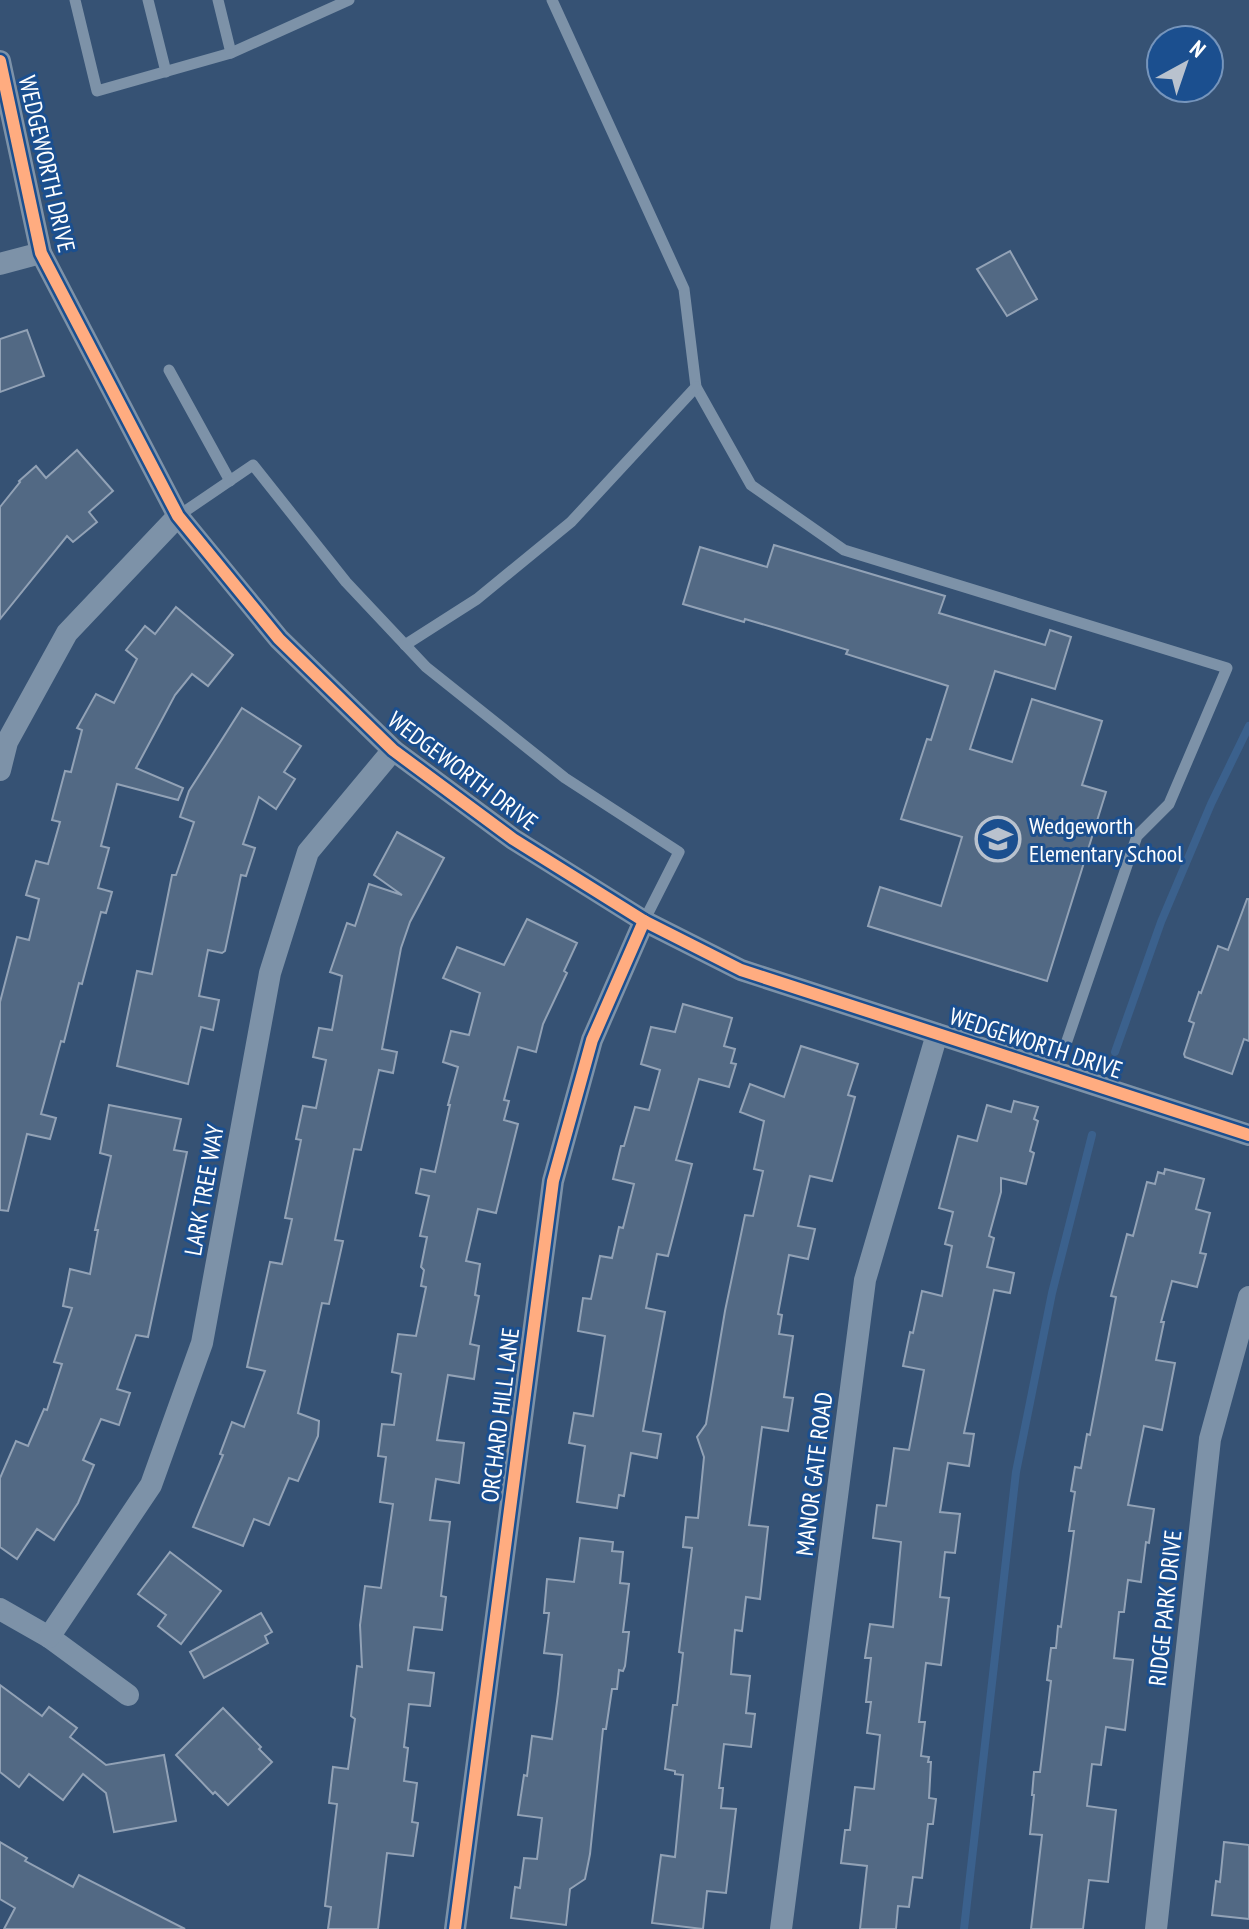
<svg xmlns="http://www.w3.org/2000/svg" width="1249" height="1929" font-family="'PT Sans Narrow',sans-serif">
<style>
.lines{fill:none;stroke-linecap:round;stroke-linejoin:round}
.stream{stroke:#3b618d;stroke-width:8}
.building{fill:#526984;stroke:#92a2b6;stroke-width:2}
.service{stroke:#7d92a8;stroke-width:11}
.minor{stroke:#7d92a8;stroke-width:22}
.cycleway-casing{stroke:#1b4f8f;stroke-width:17}
.cycleway{stroke:#ffac80;stroke-width:12}
.labels{text-anchor:middle;dominant-baseline:central;stroke-width:6;stroke-linejoin:round;paint-order:stroke}
.street-label{font-size:24px;fill:#fff;stroke:#1b4f8f}
.poi-label{font-size:24px;fill:#fff;stroke:#1b4f8f;text-anchor:start}
</style>
<rect width="100%" height="100%" fill="#365274"/>
<g class="lines">
<g class="stream">
<polyline points="1115,1052 1161,922 1211,804 1249,726"/>
<polyline points="964,1929 1016,1472 1052,1293 1092,1135"/>
</g>
</g>
<g class="building">
<polygon points="1010,251 1037,299 1007,316 977,269"/>
<polygon points="27,330 44,376 0,392 0,339"/>
<polygon points="77,450 113,491 89,512 97,522 73,542 67,536 0,619 0,507 20,482 19,481 36,466 46,478"/>
<polygon points="774,545 945,596 939,613 1045,645 1050,630 1071,637 1055,689 995,671 970,749 1012,762 1032,699 1102,721 1082,785 1106,792 1047,981 868,926 880,887 941,906 962,837 901,819 927,739 931,740 948,686 846,654 848,650 779,629 745,619 744,622 683,604 700,547 767,567"/>
<polygon points="176,607 233,655 208,686 192,674 175,695 136,768 183,788 178,800 117,784 101,846 109,848 98,888 112,892 106,913 101,912 82,984 79,983 64,1042 61,1041 41,1114 56,1118 50,1139 27,1134 8,1211 0,1210 0,1002 17,937 29,940 39,899 26,895 36,861 48,864 60,822 52,820 65,771 71,772 82,730 77,728 96,694 114,703 137,659 126,650 145,626 155,634"/>
<polygon points="242,708 301,746 284,772 295,779 276,809 259,797 243,844 255,848 246,876 241,875 225,951 222,953 208,950 199,996 219,1000 213,1030 201,1027 188,1084 117,1066 137,971 152,974 172,875 176,875 194,822 180,817 189,791"/>
<polygon points="397,832 444,858 410,922 401,948 382,1049 397,1052 393,1073 379,1070 361,1150 354,1149 335,1240 343,1241 329,1304 322,1303 298,1413 319,1421 318,1436 298,1481 289,1478 269,1525 254,1519 243,1546 193,1527 223,1455 220,1454 232,1422 244,1427 265,1371 247,1367 270,1262 282,1264 292,1219 285,1218 301,1140 296,1139 303,1106 316,1108 326,1060 313,1057 319,1028 332,1030 342,976 330,972 347,923 355,926 369,884 402,895 374,875"/>
<polygon points="1247,899 1249,899 1249,1041 1244,1039 1232,1074 1185,1057 1184,1054 1194,1023 1189,1021 1199,992 1201,993 1218,946 1228,950"/>
<polygon points="527,919 577,943 564,971 567,973 543,1024 536,1052 518,1047 504,1100 509,1101 504,1120 518,1124 496,1213 478,1209 466,1261 480,1264 475,1295 479,1296 470,1344 479,1346 474,1379 448,1375 437,1440 464,1443 459,1483 436,1479 430,1520 450,1522 441,1596 446,1597 442,1630 414,1627 408,1670 434,1673 430,1706 409,1704 404,1747 408,1748 404,1781 417,1783 412,1822 418,1823 413,1856 387,1853 378,1929 328,1929 331,1907 325,1906 337,1804 329,1803 333,1767 348,1769 355,1719 351,1716 357,1666 362,1667 360,1625 365,1586 381,1588 393,1504 380,1502 386,1457 378,1456 382,1424 394,1425 401,1374 392,1372 398,1334 416,1336 426,1287 421,1286 424,1270 421,1267 427,1237 420,1236 429,1196 416,1193 421,1169 435,1172 450,1105 448,1105 458,1067 443,1062 451,1031 469,1035 480,993 443,978 457,947 504,965"/>
<polygon points="683,1004 732,1018 724,1046 735,1049 731,1063 736,1064 729,1087 699,1079 676,1160 692,1164 668,1256 657,1254 646,1308 665,1312 643,1431 661,1434 657,1458 631,1453 624,1496 619,1495 617,1508 577,1502 585,1446 569,1443 574,1413 593,1416 605,1336 578,1331 583,1298 591,1299 600,1256 612,1258 619,1227 623,1228 634,1184 613,1179 621,1146 624,1146 635,1107 649,1110 660,1070 641,1064 651,1027 675,1032"/>
<polygon points="801,1046 858,1064 848,1095 855,1097 832,1181 810,1176 798,1226 815,1229 808,1259 789,1255 778,1314 782,1315 779,1334 793,1336 784,1397 793,1398 788,1431 762,1427 749,1525 768,1527 760,1599 746,1597 742,1631 735,1630 731,1674 750,1676 746,1713 755,1714 751,1747 724,1744 719,1788 723,1788 721,1808 736,1809 726,1893 707,1891 703,1929 652,1923 661,1855 675,1857 683,1775 675,1774 675,1771 665,1769 673,1705 677,1705 683,1653 679,1652 692,1548 683,1547 686,1517 698,1518 704,1457 697,1437 706,1424 725,1311 745,1215 753,1216 763,1171 754,1169 764,1121 740,1112 750,1084 784,1097"/>
<polygon points="1014,1101 1038,1107 1034,1119 1038,1121 1030,1151 1034,1153 1026,1184 1001,1178 1001,1192 989,1236 994,1238 987,1267 1014,1273 1010,1293 994,1290 964,1433 974,1434 969,1466 948,1463 940,1512 960,1514 955,1553 945,1552 940,1597 949,1598 941,1665 926,1663 919,1722 925,1722 921,1756 929,1757 928,1762 931,1762 929,1798 936,1799 933,1824 928,1824 922,1878 913,1877 909,1907 898,1906 896,1929 860,1929 867,1866 841,1863 845,1830 850,1830 855,1787 874,1789 880,1735 867,1733 871,1702 866,1702 871,1658 865,1658 870,1624 893,1627 901,1542 873,1538 877,1505 886,1506 894,1448 909,1450 924,1370 903,1366 910,1332 913,1333 922,1291 942,1296 952,1246 945,1244 953,1212 939,1208 958,1136 977,1141 987,1105 1011,1112"/>
<polygon points="109,1105 181,1119 174,1150 187,1152 148,1337 136,1335 117,1389 130,1393 119,1425 101,1419 83,1460 94,1465 78,1503 54,1540 37,1529 17,1559 0,1547 0,1478 16,1441 28,1446 44,1409 47,1410 62,1364 54,1362 72,1308 63,1306 70,1269 90,1274 98,1230 95,1230 111,1156 100,1153"/>
<polygon points="1165,1169 1204,1179 1196,1209 1210,1213 1200,1253 1206,1254 1197,1287 1172,1281 1161,1322 1164,1322 1156,1360 1175,1363 1168,1399 1162,1430 1144,1426 1128,1505 1154,1509 1149,1543 1146,1542 1141,1582 1128,1580 1124,1612 1119,1612 1114,1658 1133,1660 1125,1730 1106,1727 1101,1765 1092,1764 1087,1806 1116,1810 1108,1882 1089,1880 1083,1929 1031,1929 1042,1835 1030,1834 1034,1795 1032,1795 1034,1772 1040,1772 1051,1681 1047,1680 1051,1648 1056,1648 1058,1626 1061,1627 1074,1531 1069,1531 1075,1492 1071,1491 1075,1467 1081,1468 1087,1434 1090,1435 1116,1297 1111,1296 1127,1234 1133,1236 1147,1182 1155,1184 1158,1172 1164,1174"/>
<polygon points="580,1538 613,1542 612,1551 623,1552 620,1583 629,1584 623,1632 629,1632 625,1666 623,1671 619,1670 617,1689 612,1689 606,1729 603,1729 590,1854 585,1879 570,1889 566,1925 511,1918 515,1887 520,1888 524,1858 537,1859 542,1818 518,1815 524,1775 527,1776 532,1736 552,1739 558,1694 562,1655 544,1653 549,1613 544,1613 547,1579 574,1582"/>
<polygon points="170,1552 221,1591 181,1644 158,1626 166,1615 138,1594"/>
<polygon points="261,1613 272,1632 265,1636 268,1643 204,1678 190,1652"/>
<polygon points="0,1685 42,1716 49,1707 77,1728 70,1737 106,1765 164,1755 176,1821 114,1832 106,1793 83,1774 63,1800 29,1774 19,1787 0,1772"/>
<polygon points="223,1708 261,1747 259,1749 272,1762 228,1805 215,1792 213,1794 176,1755"/>
<polygon points="0,1842 27,1858 25,1861 73,1887 79,1875 185,1929 4,1929 15,1908 0,1899"/>
<polygon points="1224,1842 1249,1845 1249,1919 1212,1915 1216,1881 1220,1882"/>
</g>
<g class="lines">
<g class="service">
<polyline points="75,0 97,91 231,53 349,0"/>
<polyline points="148,0 166,72"/>
<polyline points="218,0 231,53"/>
<polyline points="552,0 684,289 696,387 751,485 844,550 1227,668 1169,804 1137,836 1056,1073"/>
<polyline points="169,370 230,481"/>
<polyline points="178,516 253,465 346,582 426,667 565,778 679,852 644,921"/>
<polyline points="405,645 477,599 571,522 696,387"/>
</g>
<g class="minor">
<polyline points="0,61 41,253 178,516 279,639 393,750 513,839 644,921 741,970 1249,1135"/>
<polyline points="0,264 41,253"/>
<polyline points="0,770 7,742 67,633 178,516"/>
<polyline points="0,1609 49,1637 128,1695"/>
<polyline points="49,1637 151,1485 202,1343 270,973 308,852 393,750"/>
<polyline points="455,1929 553,1181 592,1040 644,921"/>
<polyline points="781,1929 865,1280 937,1034"/>
<polyline points="1156,1929 1210,1439 1249,1297"/>
</g>
<g class="cycleway-casing">
<g id="cycleway">
<polyline points="0,61 41,253 178,516 279,639 393,750 513,839 644,921 741,970 1249,1135"/>
<polyline points="455,1929 553,1181 592,1040 644,921"/>
</g>
</g>
<use href="#cycleway" class="cycleway"/>
</g>
<defs>
<g id="school-ring" transform="scale(2.3)"><circle r="9.5" fill="#1b4f8f" stroke="#b9c2ce" stroke-width="1.5"/><path d="M0-5L7-2L0 1L-7-2ZM-4 1L0 2.5L4 1V4Q0 6-4 4Z" fill="#b9c2ce"/></g>
</defs>
<g fill-rule="evenodd">
<use href="#school-ring" x="998" y="839"/>
</g>
<g class="labels">
<g class="street-label">
<text transform="translate(47 164) rotate(77)">WEDGEWORTH DRIVE</text>
<text transform="translate(463 771) rotate(37)">WEDGEWORTH DRIVE</text>
<text transform="translate(1036 1043) rotate(18)">WEDGEWORTH DRIVE</text>
<text transform="translate(204 1190) rotate(-80)">LARK TREE WAY</text>
<text transform="translate(500 1415) rotate(-83)">ORCHARD HILL LANE</text>
<text transform="translate(814 1474) rotate(-83)">MANOR GATE ROAD</text>
<text transform="translate(1165 1608) rotate(-84)">RIDGE PARK DRIVE</text>
</g>
<g class="poi-label">
<text x="1029" y="825">Wedgeworth<tspan x="1029" dy="28">Elementary School</tspan></text>
</g>
</g>
<g transform="translate(1185 64) rotate(40)"><circle r="38" fill="#1b4f8f" stroke="#7695bc" stroke-width="2"/>
<path d="M0-6L14 30L0 20L-14 30Z" fill="#b9c2ce"/>
<text y="-12" font-size="22" font-weight="bold" text-anchor="middle" fill="#ffffff">N</text>
</g>
</svg>
